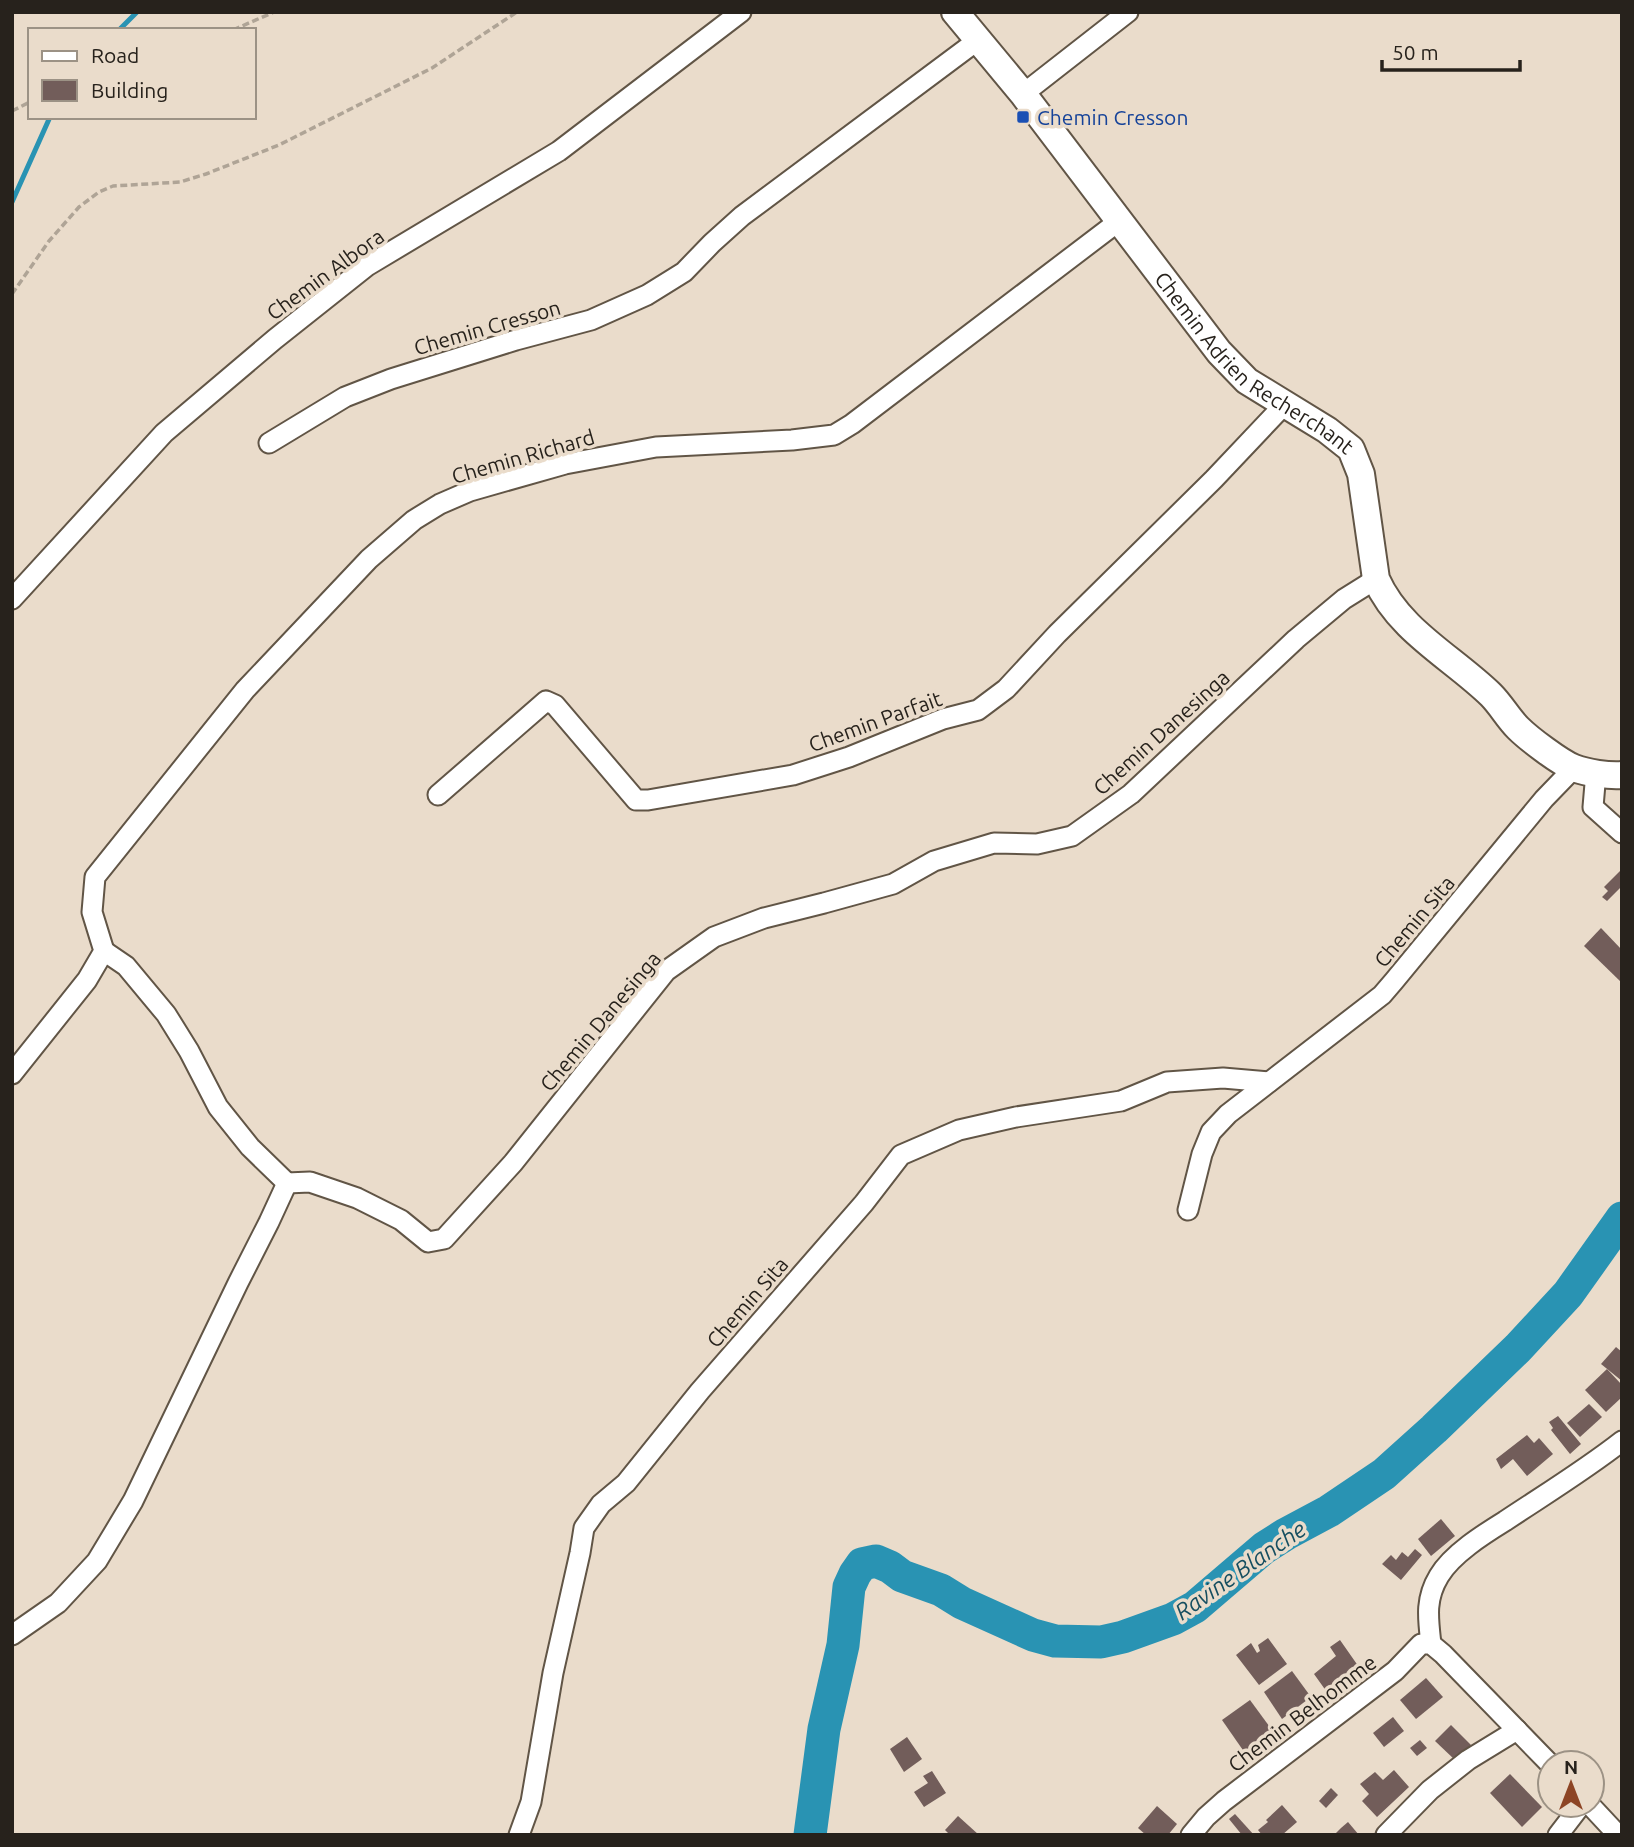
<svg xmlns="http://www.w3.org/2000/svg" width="1634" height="1847" font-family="Ubuntu,sans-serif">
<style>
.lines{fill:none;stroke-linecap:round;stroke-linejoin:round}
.stream{stroke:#2993b3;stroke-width:5}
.river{stroke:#2993b3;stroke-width:33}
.building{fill:#725d5a}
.minor-casing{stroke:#615546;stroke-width:23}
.major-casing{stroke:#615546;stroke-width:30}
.path{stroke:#afa496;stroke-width:3.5;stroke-dasharray:7 3.5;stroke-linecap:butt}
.minor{stroke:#fff;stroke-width:19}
.major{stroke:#fff;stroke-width:26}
.transit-dot{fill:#1a4fb4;stroke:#eadccb;stroke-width:2.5}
.labels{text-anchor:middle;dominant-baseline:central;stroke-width:7;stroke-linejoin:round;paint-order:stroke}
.transit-label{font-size:21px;fill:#164399;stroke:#eadccb;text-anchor:start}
.street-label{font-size:21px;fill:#27221c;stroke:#eadccb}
.water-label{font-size:23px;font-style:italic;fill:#164e60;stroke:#eadccb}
</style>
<rect width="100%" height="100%" fill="#eadccb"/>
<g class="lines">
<g class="stream">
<polyline points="119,30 137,12"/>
<polyline points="12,202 50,117"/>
</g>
<polyline class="river" points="810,1835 824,1729 843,1645 849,1587 855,1574 862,1564 876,1561 890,1567 902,1576 941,1590 962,1603 1033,1635 1055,1641 1101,1642 1123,1637 1173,1619 1195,1607 1264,1548 1286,1534 1329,1511 1384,1474 1434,1429 1518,1348 1568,1294 1622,1218"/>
</g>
<g class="building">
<polygon points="1622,869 1622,886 1607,901 1602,897 1608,891 1604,887"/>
<polygon points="1601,928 1622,950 1622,983 1584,946"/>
<polygon points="1616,1347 1622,1352 1622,1381 1601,1364"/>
<polygon points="1607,1369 1622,1385 1622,1397 1606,1412 1585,1390"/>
<polygon points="1589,1404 1602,1417 1580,1437 1567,1423"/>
<polygon points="1558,1416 1581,1444 1570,1454 1551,1430 1553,1428 1549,1422"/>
<polygon points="1527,1435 1534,1443 1539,1438 1553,1454 1527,1476 1513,1459 1501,1469 1496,1459"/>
<polygon points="1441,1519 1455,1536 1431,1556 1418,1539"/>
<polygon points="1415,1549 1422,1555 1401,1580 1382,1564 1391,1555 1396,1560 1402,1552 1408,1557"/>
<polygon points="1268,1638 1287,1664 1259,1685 1236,1655 1251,1643 1257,1653 1260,1651 1258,1645"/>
<polygon points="1340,1640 1361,1670 1329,1695 1314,1674 1336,1656 1330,1647"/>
<polygon points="1292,1671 1311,1697 1282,1719 1264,1692"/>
<polygon points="1426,1678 1443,1697 1416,1719 1400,1700"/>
<polygon points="1250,1700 1275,1734 1247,1756 1222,1720"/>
<polygon points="1393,1717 1404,1731 1384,1747 1373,1733"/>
<polygon points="1451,1725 1471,1745 1455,1760 1435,1741"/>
<polygon points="907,1737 922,1759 904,1772 890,1749"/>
<polygon points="1420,1740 1427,1748 1417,1756 1410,1748"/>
<polygon points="1394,1770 1409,1787 1377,1817 1362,1801 1369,1794 1360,1784 1375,1772 1383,1780"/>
<polygon points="932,1771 946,1793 924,1807 914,1792 928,1783 923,1776"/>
<polygon points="1510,1774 1542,1807 1522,1827 1490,1793"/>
<polygon points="1331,1788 1338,1795 1326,1808 1319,1801"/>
<polygon points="1282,1805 1297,1822 1282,1835 1262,1835 1258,1830 1268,1822 1266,1820"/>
<polygon points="1157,1806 1177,1824 1168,1835 1146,1835 1138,1828"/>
<polygon points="1235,1814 1254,1835 1242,1835 1229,1819"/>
<polygon points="958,1816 979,1835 950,1835 945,1830"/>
<polygon points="1348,1822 1359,1835 1334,1835 1341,1828"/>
</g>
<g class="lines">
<g class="minor-casing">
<g id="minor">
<polyline points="1023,94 1128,12"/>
<polyline points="269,443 345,397 391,379 516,340 591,320 647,295 684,272 712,243 742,216 978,40"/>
<polyline points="12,599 164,433 275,339 367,266 559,151 741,12"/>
<polyline points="1596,772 1593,807 1622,833"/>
<polyline points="438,795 546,701 555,705 636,800 648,800 793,775 849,757 943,719 978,710 1006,689 1057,634 1214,479 1284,405"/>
<polyline points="104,951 126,966 166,1014 189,1051 218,1107 250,1147 287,1183 310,1182 357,1198 401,1220 428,1242 444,1239 513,1163 666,971 714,937 764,918 824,903 893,884 934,861 994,843 1037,844 1072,836 1131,794 1296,639 1344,599 1376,579"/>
<polyline points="12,1074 87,980 104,951 92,912 95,877 245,690 369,559 414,520 440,504 470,491 565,464 656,447 792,440 834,435 852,424 1119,221"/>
<polyline points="1188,1210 1202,1154 1211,1132 1228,1114 1382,995 1394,981 1544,799 1574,768"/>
<polyline points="12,1635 58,1603 97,1561 133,1501 238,1283 269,1222 287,1183"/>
<path d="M1431,1644C1428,1618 1425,1599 1439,1576C1452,1554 1484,1534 1505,1521C1544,1495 1585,1470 1622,1441"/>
<polyline points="1590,1805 1618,1835"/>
<polyline points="519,1835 531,1802 553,1673 580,1553 584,1528 601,1504 626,1483 700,1391 864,1203 901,1155 959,1130 1016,1117 1121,1101 1167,1082 1223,1078 1269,1082"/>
<polyline points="1191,1835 1206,1817 1224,1801 1395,1671 1421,1644 1431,1644 1443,1654 1550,1764"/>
<polyline points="1386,1835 1430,1790 1468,1760 1517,1730"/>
<polyline points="1558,1835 1581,1805"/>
</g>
</g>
<g class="major-casing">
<g id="major">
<path id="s1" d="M955,12L1023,94L1219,352L1247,381L1327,430L1351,449L1361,474L1376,579C1399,631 1452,657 1491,695C1501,705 1508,718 1518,728C1529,739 1561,763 1574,768C1587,773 1609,776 1622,775"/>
</g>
</g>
<g class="path">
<polyline points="233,30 274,12"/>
<polyline points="12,111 30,102"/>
<polyline points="12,294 49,241 79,207 99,192 113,186 180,182 206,174 279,145 432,68 517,12"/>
</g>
<use href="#minor" class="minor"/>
<use href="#major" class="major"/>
</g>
<rect class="transit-dot" x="1016" y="110" width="14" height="14" rx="3.5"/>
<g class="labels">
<g class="transit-label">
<text x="1037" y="117">Chemin Cresson</text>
</g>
<g class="street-label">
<text transform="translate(325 274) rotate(-36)">Chemin Albora</text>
<text transform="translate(487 327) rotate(-16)">Chemin Cresson</text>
<text stroke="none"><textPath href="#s1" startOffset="464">Chemin Adrien Recherchant</textPath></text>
<text transform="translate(523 456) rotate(-16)">Chemin Richard</text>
<text transform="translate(875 721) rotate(-20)">Chemin Parfait</text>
<text transform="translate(1161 732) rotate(-42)">Chemin Danesinga</text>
<text transform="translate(1414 921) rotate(-50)">Chemin Sita</text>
<text transform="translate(600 1021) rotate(-50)">Chemin Danesinga</text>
<text transform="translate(747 1302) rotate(-49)">Chemin Sita</text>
<text transform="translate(1302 1713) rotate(-37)">Chemin Belhomme</text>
</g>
<g class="water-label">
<text transform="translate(1240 1570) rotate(-35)">Ravine Blanche</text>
</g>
</g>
<rect width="1634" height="1847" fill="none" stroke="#27221c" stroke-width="28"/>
<rect x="28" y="28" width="228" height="91" fill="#eadccb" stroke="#9c9285" stroke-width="2"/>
<rect x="42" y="51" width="35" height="10" fill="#ffffff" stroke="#9c9285" stroke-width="2"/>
<text x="91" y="63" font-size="21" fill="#27221c">Road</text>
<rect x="42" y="80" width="35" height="21" fill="#725d5a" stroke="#9c9285" stroke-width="2"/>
<text x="91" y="98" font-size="21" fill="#27221c">Building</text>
<g transform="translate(1571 1784)"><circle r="33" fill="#eadccb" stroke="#9c9285" stroke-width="2"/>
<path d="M0-5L12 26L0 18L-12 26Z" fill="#8d4525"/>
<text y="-10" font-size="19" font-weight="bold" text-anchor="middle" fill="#27221c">N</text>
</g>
<path d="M1382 60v10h138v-10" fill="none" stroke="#27221c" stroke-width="3.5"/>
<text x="1392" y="60" font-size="21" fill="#27221c" stroke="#eadccb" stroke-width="5" paint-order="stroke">50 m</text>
</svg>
